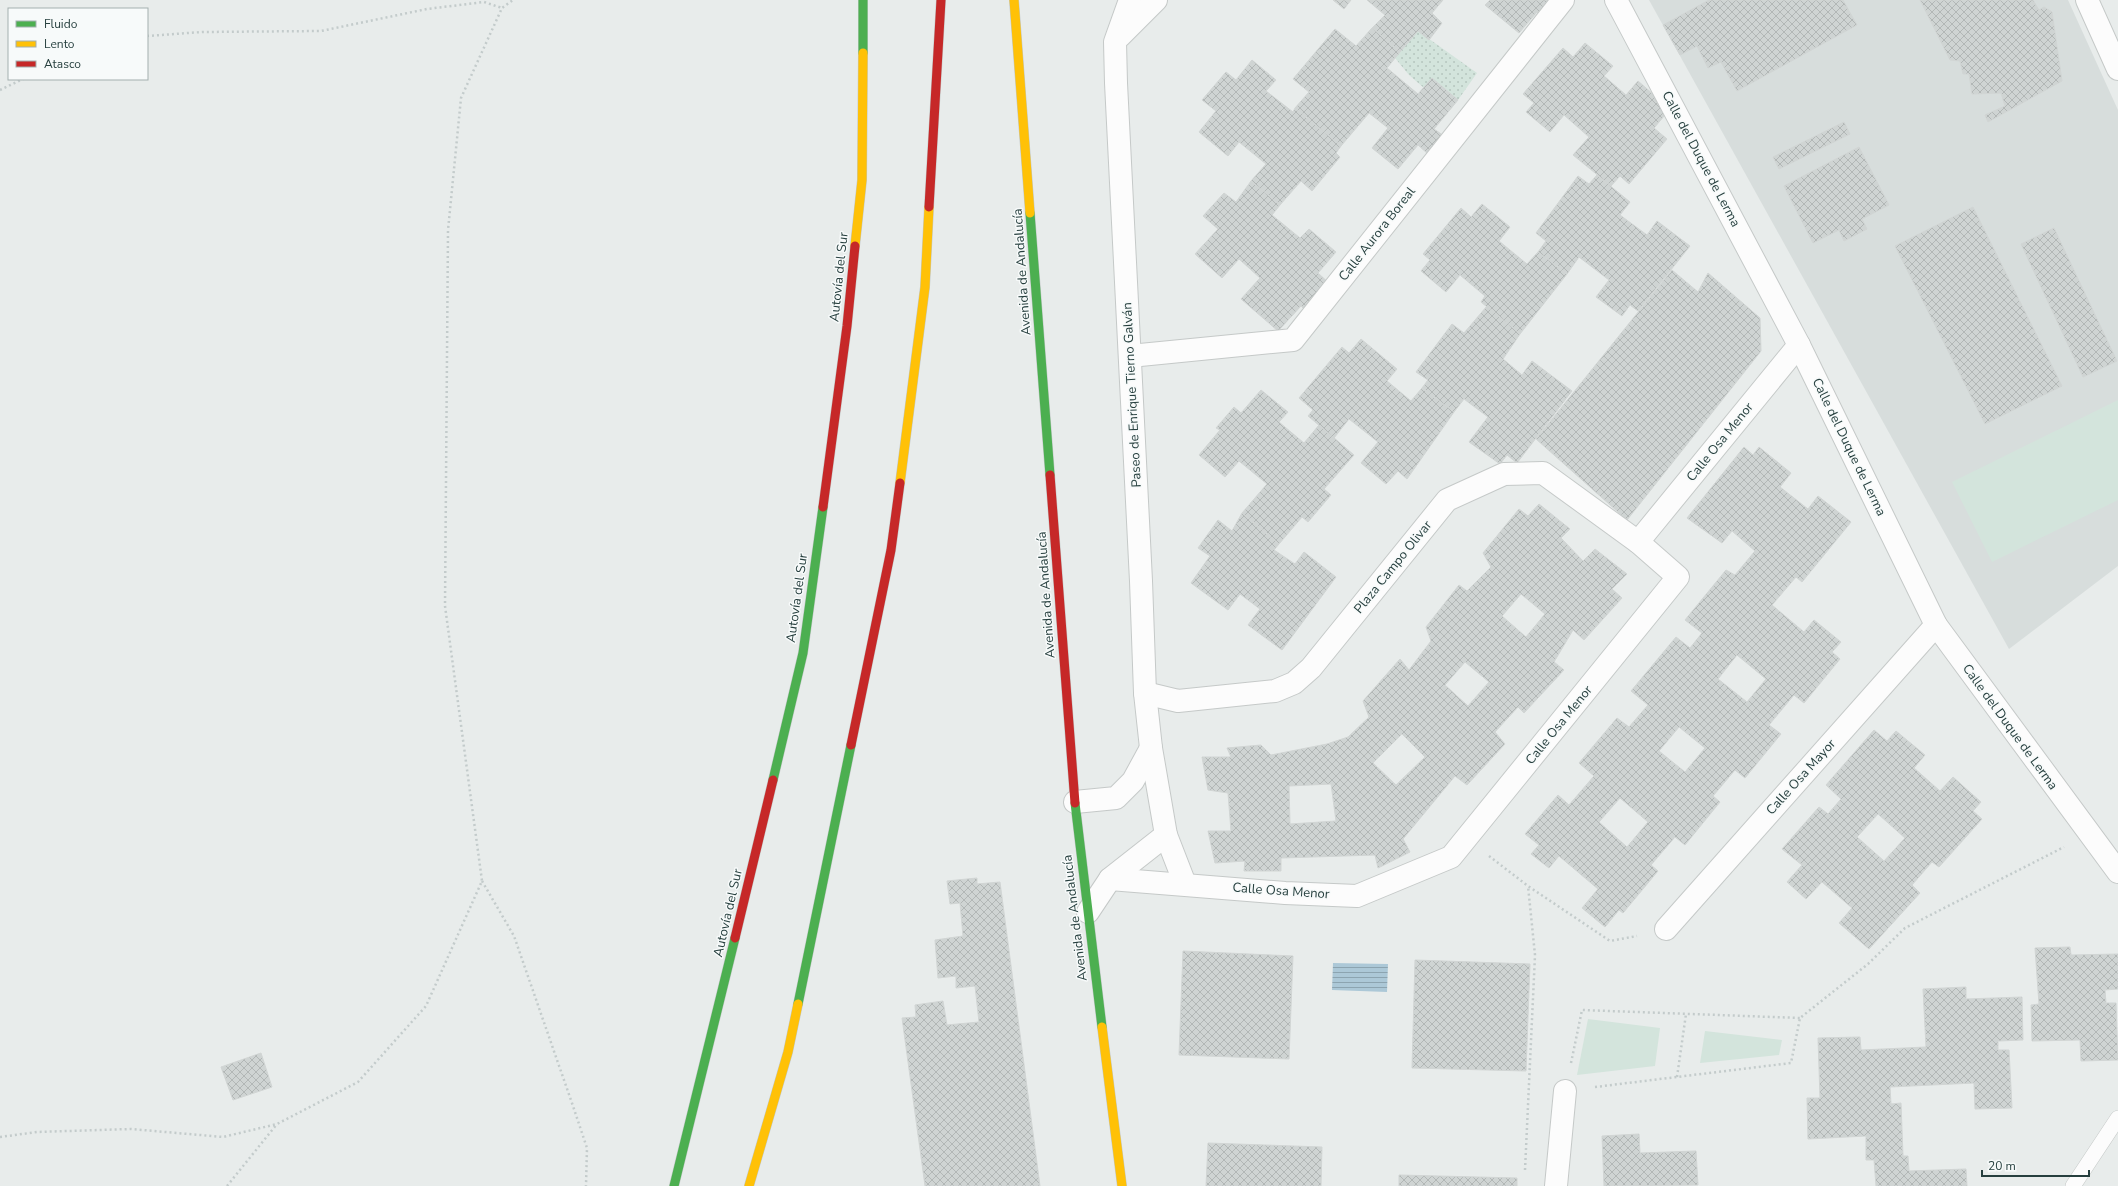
<svg xmlns="http://www.w3.org/2000/svg" width="2118" height="1186" font-family="'Nunito Sans',sans-serif">
<style>
.built{fill:#d7dddc}
.grass{fill:url(#grass-dots)}
.garden{fill:#d3e4dc}
.water{fill:url(#water-rules)}
.building{fill:url(#building-cross-hatch);stroke:#d1d5d4;fill-rule:evenodd}
.lines{fill:none;stroke-linecap:round;stroke-linejoin:round}
.lane-casing{stroke:#c5c9c8;stroke-width:16}
.street-casing{stroke:#c5c9c8;stroke-width:24}
.fast-casing{stroke:#c2c8c7;stroke-width:10}
.slow-casing{stroke:#c2c8c7;stroke-width:10}
.jam-casing{stroke:#c2c8c7;stroke-width:10}
.path{stroke:#c3cbcb;stroke-width:2.5;stroke-dasharray:2 3;stroke-linecap:butt}
.lane{stroke:#fcfcfc;stroke-width:15}
.street{stroke:#fcfcfc;stroke-width:22}
.fast{stroke:#4caf50;stroke-width:9}
.slow{stroke:#ffc107;stroke-width:9}
.jam{stroke:#c62828;stroke-width:9}
.labels{text-anchor:middle;dominant-baseline:central;stroke-width:3;stroke-linejoin:round;paint-order:stroke}
.street-label{font-size:13px;fill:#263f3e;stroke:#f7fafa}
</style>
<defs>
<pattern id="grass-dots" width="8" height="8" patternUnits="userSpaceOnUse"><rect width="8" height="8" fill="#d3e4dc"/><path d="M2 2h.1M6 6h.1" fill="none" stroke="#b5c5be" stroke-width="1.8" stroke-linecap="round"/></pattern>
<pattern id="water-rules" width="6" height="5" patternUnits="userSpaceOnUse"><rect width="6" height="5" fill="#acc8d7"/><path d="M0 2.5h6" fill="none" stroke="#8ca4b0"/></pattern>
<pattern id="building-cross-hatch" width="8" height="8" patternUnits="userSpaceOnUse"><rect width="8" height="8" fill="#cfd4d3"/><path d="M0 0l8 8M0 8l8-8" fill="none" stroke="#b2b7b6"/></pattern>
</defs>
<rect width="100%" height="100%" fill="#e8eceb"/>
<polygon class="built" points="1649,0 2068,0 2118,110 2118,566 2009,649"/>
<polygon class="grass" points="1418,31 1477,73 1458,100 1432,78 1424,88 1409,75 1395,58"/>
<g class="garden">
<polygon points="2118,400 2118,500 1992,562 1952,482"/>
<polygon points="1588,1019 1660,1028 1655,1066 1577,1075"/>
<polygon points="1705,1031 1782,1040 1779,1055 1700,1063"/>
</g>
<polygon class="water" points="1333,963 1388,964 1387,992 1332,990"/>
<g class="building">
<polygon points="1333,0 1351,0 1344,9"/>
<polygon points="1367,0 1443,0 1432,13 1442,23 1429,40 1418,31 1400,52 1372,28 1385,15"/>
<polygon points="1490,0 1559,0 1543,18 1537,12 1519,33 1485,5"/>
<polygon points="1709,0 1843,0 1857,25 1737,91 1721,62 1708,68 1697,46 1680,55 1663,25"/>
<polygon points="1920,0 2033,0 2039,10 2044,7 2052,12 2062,81 1988,122 1985,115 2005,106 2001,93 1972,94 1969,74 1963,74 1960,61 1950,60"/>
<polygon points="1372,28 1400,52 1387,68 1418,94 1432,78 1458,100 1434,129 1444,136 1428,154 1418,145 1398,169 1372,148 1388,128 1369,113 1341,146 1295,108 1309,92 1293,79 1335,29 1356,46"/>
<polygon points="1585,43 1613,66 1604,76 1626,95 1638,81 1670,109 1654,128 1667,139 1629,184 1620,176 1611,186 1573,155 1589,137 1564,115 1550,132 1526,112 1534,103 1523,94 1563,48 1573,57"/>
<polygon points="1252,60 1276,80 1266,91 1293,112 1295,108 1341,146 1336,153 1340,157 1312,191 1301,181 1280,205 1251,181 1266,164 1239,142 1228,156 1199,132 1216,111 1202,100 1226,72 1236,80"/>
<polygon points="1844,122 1850,134 1779,169 1773,157"/>
<polygon points="1859,147 1889,205 1862,219 1867,229 1844,241 1839,230 1813,243 1784,186"/>
<polygon points="1597,175 1630,202 1620,215 1647,235 1657,221 1690,246 1638,311 1630,305 1622,316 1596,297 1609,280 1579,257 1567,274 1538,252 1546,241 1536,233 1578,176 1589,184"/>
<polygon points="1251,181 1280,205 1272,215 1300,238 1309,229 1336,252 1318,273 1332,286 1308,313 1301,306 1278,331 1241,299 1260,278 1239,259 1222,278 1195,254 1218,229 1203,216 1224,193 1236,202"/>
<polygon points="1482,204 1510,227 1499,241 1527,264 1538,252 1567,274 1520,334 1481,302 1485,296 1460,275 1446,292 1421,271 1430,260 1423,254 1461,208 1471,217"/>
<polygon points="1973,207 2062,386 1985,424 1895,246"/>
<polygon points="2054,228 2117,361 2083,377 2021,244"/>
<polygon points="1672,270 1698,292 1708,273 1760,318 1761,351 1627,520 1536,439"/>
<polygon points="1487,306 1520,334 1503,359 1522,375 1532,361 1572,391 1517,463 1507,455 1500,464 1469,442 1488,417 1464,399 1454,412 1422,388 1428,380 1416,372 1452,324 1464,333"/>
<polygon points="1361,339 1397,369 1387,381 1411,401 1422,388 1454,412 1407,479 1398,471 1386,484 1361,463 1378,442 1349,419 1334,438 1308,416 1313,410 1299,398 1342,347 1349,353"/>
<polygon points="1261,390 1288,412 1279,422 1304,443 1319,425 1354,455 1324,489 1331,495 1308,522 1302,517 1279,544 1242,513 1267,484 1239,461 1225,477 1199,455 1220,430 1216,428 1234,407 1241,413"/>
<path d="M1744,447L1753,455L1759,447L1791,473L1780,487L1808,509L1818,496L1851,522L1802,582L1796,577L1772,605L1804,632L1814,620L1841,642L1832,652L1840,659L1804,703L1794,695L1769,725L1781,734L1745,778L1735,770L1713,796L1720,802L1685,845L1675,837L1651,865L1658,871L1623,913L1619,910L1605,927L1582,908L1598,889L1559,856L1549,868L1531,854L1539,845L1525,834L1558,795L1569,805L1594,776L1579,763L1617,718L1629,727L1648,705L1631,691L1676,637L1690,648L1702,633L1685,620L1726,570L1735,575L1755,551L1732,531L1722,543L1687,518ZM1737,655L1766,679L1747,702L1718,679ZM1679,727L1705,748L1685,772L1659,751ZM1620,798L1648,822L1627,847L1599,822Z"/>
<path d="M1539,504L1570,529L1561,538L1583,561L1595,549L1627,574L1612,589L1622,598L1584,640L1573,630L1554,662L1564,670L1524,713L1518,707L1495,732L1505,744L1467,785L1455,776L1403,839L1410,852L1378,868L1375,855L1281,858V871H1244L1245,861L1215,863L1208,831H1231L1228,793L1208,790L1202,757H1231L1227,748L1261,745L1271,755L1327,744L1348,737L1369,717L1363,701L1400,659L1409,670L1431,641L1426,627L1459,585L1467,591L1491,567L1483,553L1519,509L1528,516ZM1521,594L1545,614L1526,637L1502,616ZM1465,662L1489,682L1468,706L1445,685ZM1402,734L1425,757L1396,785L1373,763ZM1331,784L1336,821L1290,824L1289,786Z"/>
<polygon points="1242,513 1279,544 1274,550 1295,564 1304,552 1336,577 1282,650 1248,625 1260,609 1240,594 1228,610 1191,583 1210,556 1198,548 1218,520 1232,531"/>
<path d="M1874,730L1887,741L1896,731L1925,755L1914,768L1940,791L1953,777L1981,802L1973,811L1982,819L1939,867L1932,862L1912,885L1920,893L1869,949L1839,923L1852,908L1822,882L1806,899L1787,882L1802,865L1782,849L1819,807L1828,814L1841,799L1826,785ZM1878,814L1905,838L1884,861L1857,837Z"/>
<polygon points="977,878 977,884 1000,882 1040,1186 925,1186 902,1018 916,1017 915,1005 943,1001 947,1025 979,1022 975,986 956,988 956,976 938,978 935,940 963,936 960,903 950,904 947,881"/>
<polygon points="2070,947 2071,955 2118,954 2118,989 2105,990 2106,1003 2116,1003 2118,1060 2081,1061 2080,1040 2032,1041 2031,1005 2039,1004 2035,948"/>
<polygon points="1183,951 1293,956 1289,1059 1179,1055"/>
<polygon points="1415,960 1530,964 1526,1071 1412,1068"/>
<polygon points="1966,987 1966,999 2022,997 2023,1040 1998,1041 1998,1050 2009,1050 2012,1108 1975,1109 1974,1083 1890,1087 1891,1104 1901,1103 1903,1156 1908,1156 1909,1171 1966,1169 1967,1186 1876,1186 1874,1160 1866,1160 1866,1136 1808,1139 1807,1098 1820,1098 1818,1038 1860,1037 1861,1050 1926,1047 1923,989"/>
<polygon points="261,1053 272,1087 233,1100 221,1067"/>
<polygon points="1639,1134 1640,1153 1696,1151 1698,1185 1604,1186 1602,1136"/>
<polygon points="1208,1143 1322,1147 1321,1186 1206,1186"/>
<polygon points="1399,1175 1517,1178 1517,1186 1399,1186"/>
</g>
<g class="lines">
<g class="lane-casing">
<polyline id="lane" points="2073,1186 2118,1118"/>
</g>
<g class="street-casing">
<g id="street">
<polyline points="1616,0 1799,345 1936,625 2118,872"/>
<polyline points="2087,0 2118,69"/>
<polyline points="1120,36 1156,0"/>
<polyline points="1130,356 1293,340 1563,0"/>
<polyline points="1145,693 1178,701 1275,691 1294,683 1311,668 1447,500 1504,474 1543,473 1638,542"/>
<polyline points="1075,802 1116,798 1133,781 1151,748"/>
<polyline points="1166,835 1185,884"/>
<polyline points="1110,879 1285,893 1357,896 1451,857 1678,577 1638,542 1799,345"/>
<polyline points="1088,912 1110,879 1166,835 1151,748 1145,693 1141,581 1116,83 1115,42 1130,0"/>
<polyline points="1666,929 1936,625"/>
<polyline points="1556,1186 1565,1091"/>
</g>
</g>
<g class="fast-casing">
<g id="fast">
<polyline points="863,53 863,0"/>
<polyline points="1030,213 1050,475"/>
<polyline points="773,780 803,653 823,507"/>
<polyline points="1075,803 1102,1027"/>
<polyline points="798,1004 851,745"/>
<polyline points="674,1186 735,938"/>
</g>
</g>
<g class="slow-casing">
<g id="slow">
<polyline points="1014,0 1030,213"/>
<polyline points="855,246 862,180 863,53"/>
<polyline points="900,483 925,287 929,207"/>
<polyline points="1102,1027 1122,1186"/>
<polyline points="749,1186 788,1052 798,1004"/>
</g>
</g>
<g class="jam-casing">
<g id="jam">
<polyline points="929,207 941,0"/>
<polyline points="1050,475 1075,803"/>
<polyline points="823,507 847,326 855,246"/>
<polyline points="851,745 891,550 900,483"/>
<polyline points="735,938 773,780"/>
</g>
</g>
<g class="path">
<polyline points="147,36 202,32 321,31 427,9 484,2 502,8"/>
<polyline points="0,90 23,79"/>
<polyline points="1489,856 1528,886 1610,941 1637,936"/>
<polyline points="482,881 514,936 573,1106 587,1148 586,1186"/>
<polyline points="1571,1063 1582,1010 1800,1018"/>
<polyline points="1677,1077 1686,1014"/>
<polyline points="1595,1087 1791,1063 1800,1018 1868,964 1905,928 2064,847"/>
<polyline points="0,1137 37,1132 131,1129 223,1137 277,1124 358,1082 426,1006 482,881 445,606 448,230 461,98 502,8 513,0"/>
<polyline points="1525,1170 1535,955 1528,886"/>
<polyline points="227,1186 277,1124"/>
</g>
<use href="#lane" class="lane"/>
<use href="#street" class="street"/>
<use href="#fast" class="fast"/>
<use href="#slow" class="slow"/>
<use href="#jam" class="jam"/>
</g>
<g class="labels">
<g class="street-label">
<text transform="translate(1701 159) rotate(62)">Calle del Duque de Lerma</text>
<text transform="translate(1377 234) rotate(-52)">Calle Aurora Boreal</text>
<text transform="translate(1022 272) rotate(-94)">Avenida de Andalucía</text>
<text transform="translate(839 277) rotate(-84)">Autovía del Sur</text>
<text transform="translate(1132 395) rotate(-93)">Paseo de Enrique Tierno Galván</text>
<text transform="translate(1720 442) rotate(-51)">Calle Osa Menor</text>
<text transform="translate(1849 447) rotate(64)">Calle del Duque de Lerma</text>
<text transform="translate(1393 567) rotate(-51)">Plaza Campo Olivar</text>
<text transform="translate(1046 595) rotate(-94)">Avenida de Andalucía</text>
<text transform="translate(797 598) rotate(-82)">Autovía del Sur</text>
<text transform="translate(1559 725) rotate(-51)">Calle Osa Menor</text>
<text transform="translate(2010 727) rotate(54)">Calle del Duque de Lerma</text>
<text transform="translate(1801 777) rotate(-48)">Calle Osa Mayor</text>
<text transform="translate(1281 891) rotate(4)">Calle Osa Menor</text>
<text transform="translate(728 913) rotate(-77)">Autovía del Sur</text>
<text transform="translate(1075 918) rotate(-97)">Avenida de Andalucía</text>
</g>
</g>
<rect x="8" y="8" width="140" height="72" fill="#f7fafa" stroke="#a3afaf"/>
<rect x="16" y="21" width="20" height="6" fill="#4caf50" stroke="#a3afaf"/>
<text x="44" y="28" font-size="12" fill="#263f3e">Fluido</text>
<rect x="16" y="41" width="20" height="6" fill="#ffc107" stroke="#a3afaf"/>
<text x="44" y="48" font-size="12" fill="#263f3e">Lento</text>
<rect x="16" y="61" width="20" height="6" fill="#c62828" stroke="#a3afaf"/>
<text x="44" y="68" font-size="12" fill="#263f3e">Atasco</text>
<path d="M1982 1170v6h107v-6" fill="none" stroke="#263f3e" stroke-width="2"/>
<text x="1988" y="1170" font-size="12" fill="#263f3e" stroke="#f7fafa" stroke-width="3" paint-order="stroke">20 m</text>
</svg>
